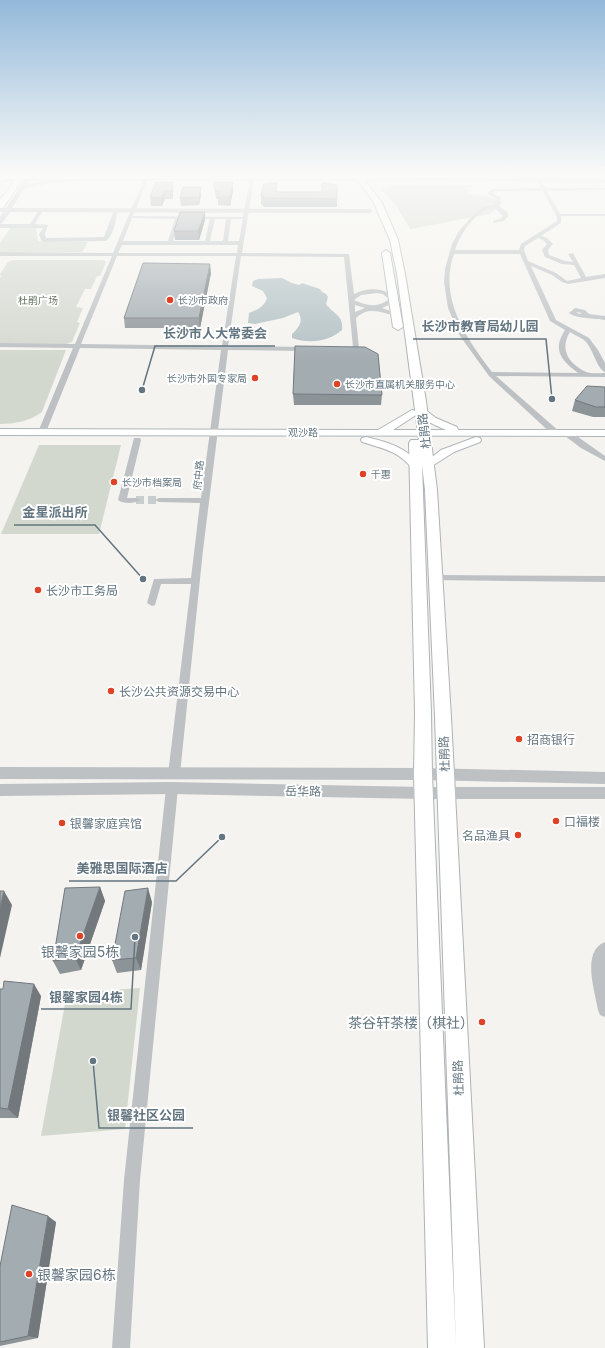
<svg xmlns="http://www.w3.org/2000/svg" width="605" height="1348" font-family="Inter,'Noto Sans SC',sans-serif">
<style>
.green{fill:#d3d8cf}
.water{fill:#b3c1c4}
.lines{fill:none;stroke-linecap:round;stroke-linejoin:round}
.minor-tunnel{stroke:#c8cdce;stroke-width:8;stroke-dasharray:8 4;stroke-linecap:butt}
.secondary-casing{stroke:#afb5b9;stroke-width:2}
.primary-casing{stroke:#aeb3b7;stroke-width:2}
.trunk-casing{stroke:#b0b4b7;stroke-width:2}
.minor{fill:#bdc1c4;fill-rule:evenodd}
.tertiary{fill:#bdc1c4;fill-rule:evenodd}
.secondary{fill:#fff;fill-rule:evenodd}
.primary{fill:#fff;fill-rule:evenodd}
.trunk{fill:#fff;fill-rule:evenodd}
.wall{fill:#8c9498}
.shaded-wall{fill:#72787c}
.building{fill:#a3acb1;stroke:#72787c}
.poi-dot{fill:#dd4326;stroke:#fff;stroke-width:1.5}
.labels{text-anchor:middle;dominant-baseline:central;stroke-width:4;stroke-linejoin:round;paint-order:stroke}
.far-park-label{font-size:10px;fill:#687762;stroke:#fff}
.far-poi-label{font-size:10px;fill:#637580;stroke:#fff;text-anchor:start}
.far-street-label{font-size:10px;fill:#637580;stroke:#fff}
.street-label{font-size:12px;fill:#637580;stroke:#fff}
.poi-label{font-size:12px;fill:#637580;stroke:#fff;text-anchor:start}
.near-poi-label{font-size:14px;fill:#637580;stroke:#fff}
.leader{fill:none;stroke:#637580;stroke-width:1.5}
.callout-dot{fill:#637580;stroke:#fff;stroke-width:1.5}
.callout-label{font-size:13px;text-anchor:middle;font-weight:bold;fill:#637580;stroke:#fff;stroke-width:4;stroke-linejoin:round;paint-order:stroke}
</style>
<rect width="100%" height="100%" fill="#f4f3ef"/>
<g class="green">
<polygon points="393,185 480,185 467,187 469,194 486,196 503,202 490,214 410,229 396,205 381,189"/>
<polygon points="10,228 36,228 38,241 88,242 82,252 0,252 0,243"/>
<polygon points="13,260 103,260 106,262 100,276 97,276 91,289 85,289 76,307 83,308 77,322 80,323 72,342 66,344 0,344 0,278 1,276 0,274 8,262"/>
<path d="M0,350H66L42,412C30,421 15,424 0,424Z"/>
<polygon points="39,445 121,445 99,534 1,534"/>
<polygon points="140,988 125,1129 41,1136 67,993"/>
</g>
<path class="water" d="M282,278L292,283L299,285L302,283L320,289L322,292L326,294L328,297L326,304C333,314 344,315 342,330C328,342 309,344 292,338V334C299,328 304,320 298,312L283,318L255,324L248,323L249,313C257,310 264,307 267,298L263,291L252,286L253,281L258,279Z"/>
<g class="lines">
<polyline class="minor-tunnel" points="136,500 159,500"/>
<g class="secondary-casing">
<g id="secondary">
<path d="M421,408L424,409L436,418L457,427L458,430H605V436L0,435V429L378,430L412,410L416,411L417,413L416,415L393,430H446C435,425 424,421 416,411Z"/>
<path d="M366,437C388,442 409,448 422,468L417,471L413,470C401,452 382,448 362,442L361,440L362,438Z"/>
<polygon points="476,437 480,438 481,440 480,442 454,452 432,466 424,466 423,464 441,450"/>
</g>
</g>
<g class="primary-casing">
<g id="primary">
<path d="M354,173H360L361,174H605V178L364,179L382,203L398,240L405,274L426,401L437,490L451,717L484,1348H428L414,774L415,713L409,443L411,440H419L397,274L390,240L374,203L357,179H0V175L354,174ZM422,465L425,490L435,717L456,1347L432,774L431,713Z"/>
<polygon points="386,250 390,253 403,327 398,330 393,327 382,253"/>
</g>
</g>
<g class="trunk-casing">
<g id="trunk">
<polygon points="2,173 10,173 3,181 0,181 0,175"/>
<polygon points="20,173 27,173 3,208 0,208 0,200"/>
</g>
</g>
<g class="minor">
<path d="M146,178L148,179L133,216L243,217L250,179L254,178L242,253L349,254L354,294C368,287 385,287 396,299L391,304L382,308L399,314L396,316C381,312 368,306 356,318L359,349L356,351L344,350V348L353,347L344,257L241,256L228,346L308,347L311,349L308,351L228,350L203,550L180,774L178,777L174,779L170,777L168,774L191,584H161L155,605L152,606L147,603L154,579L191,578L200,503L159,502L155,500L159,498H201L221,350L80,348L46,432L42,434L38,432L73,348L0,347V343L75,344L112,256H0V252L113,253L144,179ZM132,218L175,219L168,241H123ZM180,219H210L205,241H173ZM215,219H226L223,241H210ZM231,219H243L239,241H228ZM122,245H238L237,253H118ZM117,256H236L222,346L81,344ZM377,293L383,294L389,299C379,308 366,306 354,300L361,295ZM355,305L365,308L355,312Z"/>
<path d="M539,179L546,188H605V190L547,191L560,214H605V216H561V223L541,236L547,238L553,244L548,250L549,255L565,261L573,262L568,254L573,253L586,277L605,274V278L568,284L562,282L552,275L531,266L556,320L589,338L598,350L605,363V372C596,368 593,347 584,340C580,337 574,335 570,332C559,350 569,364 586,372C591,374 600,373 605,373V377L496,376L560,432V436H554L489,376L460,336L448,308L444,282L445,269L452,244L459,231L474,214L484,207L495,204L496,199L488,194V192L494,189L541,188L537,180ZM495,191H543L557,217V221L521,244L519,250H455C460,234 476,210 494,207L503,216L500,219L493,221V223L504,221L508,216L507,212L499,206L501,198L493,193ZM538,238L543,240L547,244L542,250L545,257L562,264L574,265L581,278L567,281L556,273L528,261L524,250L525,246ZM454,254H520L550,321L565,330C552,350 561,360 578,373L492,372C467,339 438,298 454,254Z"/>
<path d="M41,209L43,210L35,224L48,225L45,234L46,238L104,237L114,210L116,209L118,210C116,219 114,235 106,241L44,242L41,240L39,234L43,228H0V224H30L39,210Z"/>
<path d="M575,308L585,310L589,314L605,316V320C595,318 576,319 569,313ZM576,312L582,313L579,314Z"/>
<polygon points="565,432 571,432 605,456 605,461 581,448 565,436"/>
<path d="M134,438H140L141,440L127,498H136L140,500C135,504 123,504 118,500Z"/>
<polygon points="435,575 605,576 605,582 432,580 431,578"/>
<polygon points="172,783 176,785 178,788 140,1180 130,1348 112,1348 124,1180 166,788 168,785"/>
<path d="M605,942V1017L600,1015L598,1010C595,991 581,951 605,942Z"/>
</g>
<g class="tertiary">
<polygon points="29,173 35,173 32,177 35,179 30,181 28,184 49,179 76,177 79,179 76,181 49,183 24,189 12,208 370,209 373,211 370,213 10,212 2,223 0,224 0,217 3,212 0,212 0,208 6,208 24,181 0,182 0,178 26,177"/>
<polygon points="346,176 605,178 605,182 344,179 344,177"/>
<polygon points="0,767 423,768 605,772 605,784 423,780 0,779"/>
<polygon points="172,782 424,787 605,787 605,799 424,799 172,794 0,796 0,784"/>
</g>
<use href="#secondary" class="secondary"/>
<use href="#primary" class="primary"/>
<use href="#trunk" class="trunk"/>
</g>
<g class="wall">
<polygon points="156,182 173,190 173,199 165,199 162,206 151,206 150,197"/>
<polygon points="214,182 233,191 230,206 218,205 218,199 216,199"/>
<polygon points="322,183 337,185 337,207 263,207 263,205 261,205 261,196 277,192 322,192"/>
<polygon points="201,196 199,205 181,206 180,198"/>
<polygon points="205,212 205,220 199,240 175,240 174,231"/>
<polygon points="211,273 200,328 125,328 124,318"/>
<polygon points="605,387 605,417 593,417 572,411 575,400"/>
<polygon points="293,394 382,395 381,405 294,405"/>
<polygon points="100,887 105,901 81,970 60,974 53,961"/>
<polygon points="152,902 141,970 117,973 112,960"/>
<polygon points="0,989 41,996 18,1118 0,1118"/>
<polygon points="56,1222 38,1338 0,1346 0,1266"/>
</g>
<g class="shaded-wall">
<polygon points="173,182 173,199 172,191"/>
<polygon points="233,182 233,191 230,206 230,197"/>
<polygon points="201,187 201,196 199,205 199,197"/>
<polygon points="164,191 165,199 162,206 161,198"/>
<polygon points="205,212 205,220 199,240 198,231"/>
<polygon points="210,264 211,273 200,328 199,318"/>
<polygon points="100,887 105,901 81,970 75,958"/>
<polygon points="148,888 152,902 141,970 136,958"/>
<polygon points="4,891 12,905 0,958 0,908"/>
<polygon points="34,984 41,996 18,1118 8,1109"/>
<polygon points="48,1216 56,1222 38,1338 28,1336"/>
</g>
<g class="building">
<polygon points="156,182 173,182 172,191 164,191 161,198 150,197"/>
<polygon points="214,182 233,182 230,197 218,197 219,191 215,191"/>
<polygon points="267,183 277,183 276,192 322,192 322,183 337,185 337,199 263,198 263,196 261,196 263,185"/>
<polygon points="183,187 201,187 199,197 180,198"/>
<polygon points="180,212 205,212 198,231 174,231"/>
<polygon points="143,263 210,264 199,318 124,318"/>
<polygon points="295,346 365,347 378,354 382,395 293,394"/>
<polygon points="587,386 605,387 605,407 596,407 575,400"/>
<polygon points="100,887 75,958 53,961 65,888"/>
<polygon points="148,888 136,958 112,960 125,891"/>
<polygon points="0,891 4,891 0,908"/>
<polygon points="4,981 34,984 8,1109 0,1108 0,989 3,989"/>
<polygon points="12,1205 48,1216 28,1336 0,1342 0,1266"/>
</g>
<linearGradient id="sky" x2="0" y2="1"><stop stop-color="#93b9da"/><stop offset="0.48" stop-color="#fafaf8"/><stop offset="1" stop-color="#fafaf8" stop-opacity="0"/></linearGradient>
<rect width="605" height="361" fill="url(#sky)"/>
<g class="poi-dot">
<circle cx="170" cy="300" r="4"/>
<circle cx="255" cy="378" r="4"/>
<circle cx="337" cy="384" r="4"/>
<circle cx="363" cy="474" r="4"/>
<circle cx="114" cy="482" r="4"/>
<circle cx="38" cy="590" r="4"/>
<circle cx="111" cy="691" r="4"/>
<circle cx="519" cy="739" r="4"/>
<circle cx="556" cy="821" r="4"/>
<circle cx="62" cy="823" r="4"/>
<circle cx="518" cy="835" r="4"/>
<circle cx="80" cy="936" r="4"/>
<circle cx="482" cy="1022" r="4"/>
<circle cx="29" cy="1274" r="4"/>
</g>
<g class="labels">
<g class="far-park-label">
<text x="38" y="300">杜鹃广场</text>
</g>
<g class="far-poi-label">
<text x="178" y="300">长沙市政府</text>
<text x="247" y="378" text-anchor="end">长沙市外国专家局</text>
<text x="345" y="384">长沙市直属机关服务中心</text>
<text x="371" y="474">千惠</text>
<text x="122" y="482">长沙市档案局</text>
</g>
<g class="far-street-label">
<text x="303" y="432">观沙路</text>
<text transform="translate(198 475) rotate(-84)">府中路</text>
</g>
<g class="street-label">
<text transform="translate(424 431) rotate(-97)">杜鹃路</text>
<text transform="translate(444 754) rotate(-92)">杜鹃路</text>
<text transform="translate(303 791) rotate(1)">岳华路</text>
<text transform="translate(458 1078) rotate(-92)">杜鹃路</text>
</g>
<g class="poi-label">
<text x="46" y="590">长沙市工务局</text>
<text x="119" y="691">长沙公共资源交易中心</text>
<text x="527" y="739">招商银行</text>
<text x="564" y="821">口福楼</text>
<text x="70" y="823">银馨家庭宾馆</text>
<text x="510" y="835" text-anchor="end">名品渔具</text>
</g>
<g class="near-poi-label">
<text x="80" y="951">银馨家园5栋</text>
<text x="474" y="1022" text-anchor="end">茶谷轩茶楼（棋社）</text>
<text x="37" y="1274" text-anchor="start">银馨家园6栋</text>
</g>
</g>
<path class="leader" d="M552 399L546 339H413M142 390L155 346H275M143 579L95 525H14M222 837L176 881H69M135 937L131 1009H41M93 1061L99 1128H193"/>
<g class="callout-dot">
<circle cx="552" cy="399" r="4"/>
<circle cx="142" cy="390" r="4"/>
<circle cx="143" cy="579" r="4"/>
<circle cx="222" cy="837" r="4"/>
<circle cx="135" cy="937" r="4"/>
<circle cx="93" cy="1061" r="4"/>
</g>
<g class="callout-label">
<text x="480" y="331">长沙市教育局幼儿园</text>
<text x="215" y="338">长沙市人大常委会</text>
<text x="55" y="517">金星派出所</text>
<text x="122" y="873">美雅思国际酒店</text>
<text x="86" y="1002">银馨家园4栋</text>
<text x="146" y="1120">银馨社区公园</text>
</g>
</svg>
